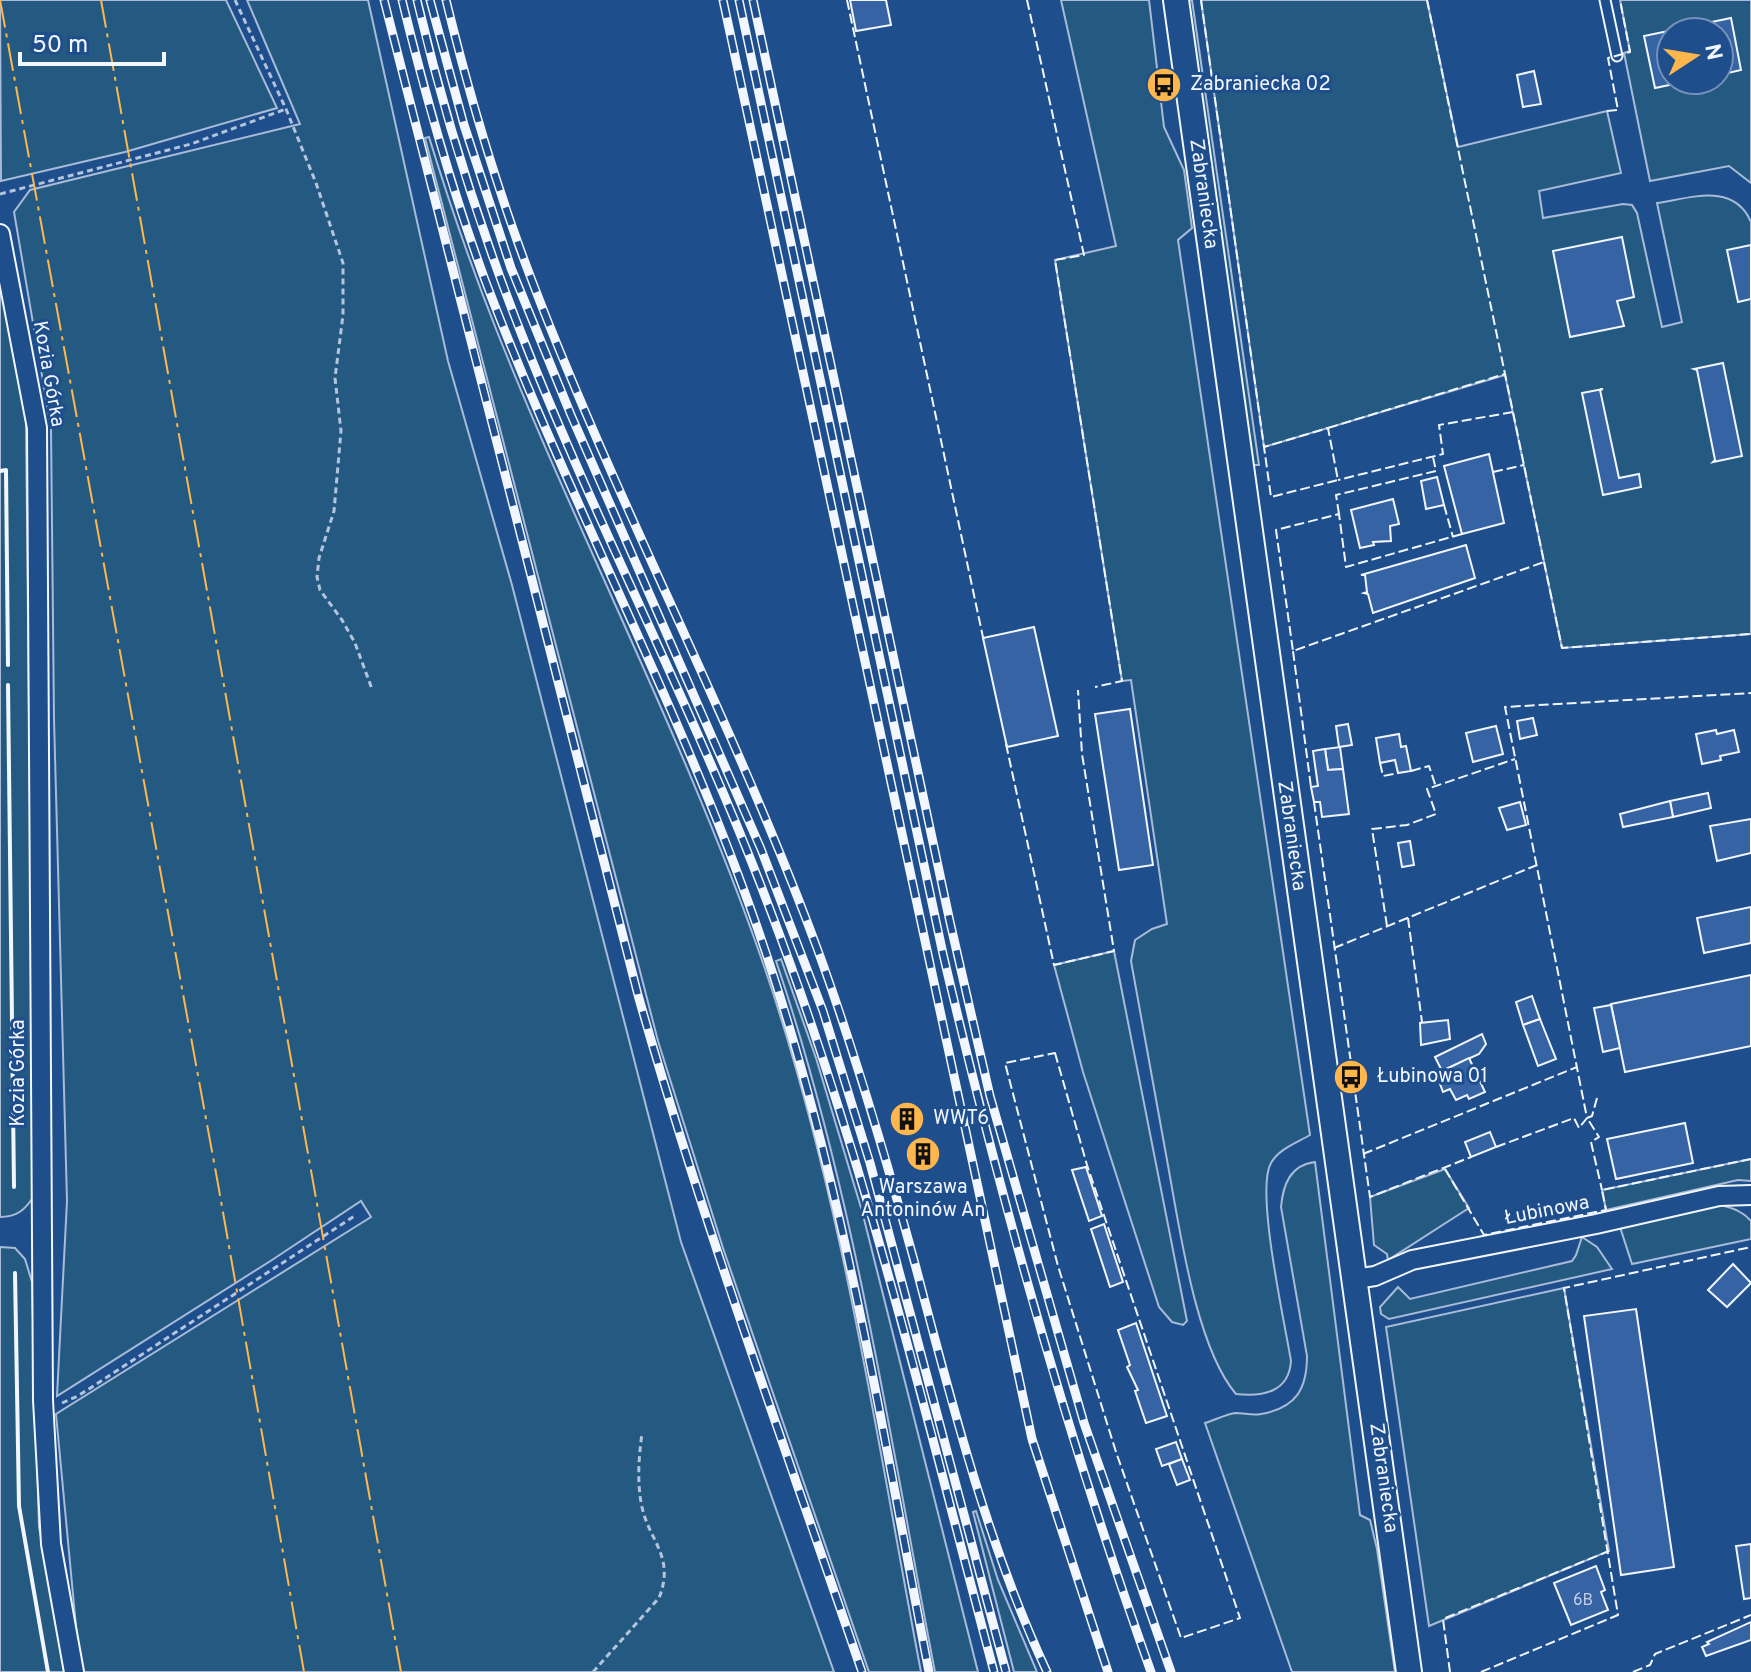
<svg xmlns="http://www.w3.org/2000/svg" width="1751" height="1672" font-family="Overpass,sans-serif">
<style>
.green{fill:#245a82;stroke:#a8bbd7;stroke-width:2;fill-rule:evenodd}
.building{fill:#3563a3;stroke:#f2f6ff;stroke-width:2}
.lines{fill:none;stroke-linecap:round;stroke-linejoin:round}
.lane-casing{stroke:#f2f6ff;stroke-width:13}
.street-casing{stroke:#f2f6ff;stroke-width:22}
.secondary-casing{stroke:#f2f6ff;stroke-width:28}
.path{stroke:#b3c4dc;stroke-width:3;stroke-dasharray:6 4;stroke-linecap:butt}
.lane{stroke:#1f4e8c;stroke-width:9}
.street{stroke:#1f4e8c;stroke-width:18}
.secondary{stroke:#1f4e8c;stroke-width:24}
.rail-casing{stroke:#f2f6ff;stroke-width:9}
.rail{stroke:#1f4e8c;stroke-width:6;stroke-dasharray:18;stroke-linecap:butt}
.fence{stroke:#f2f6ff;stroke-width:2;stroke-dasharray:10 4;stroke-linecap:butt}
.wall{stroke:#f2f6ff;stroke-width:4}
.power{stroke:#ffb74d;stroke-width:2;stroke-dasharray:28 6 4 6;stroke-linecap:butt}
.labels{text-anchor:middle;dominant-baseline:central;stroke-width:6;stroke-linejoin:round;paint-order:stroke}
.number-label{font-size:16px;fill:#c3d1e8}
.poi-label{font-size:20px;fill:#f2f6ff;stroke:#1f4e8c;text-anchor:start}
.street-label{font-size:20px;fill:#f2f6ff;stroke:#1f4e8c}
</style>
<rect width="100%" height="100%" fill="#1f4e8c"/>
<g class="green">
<polygon points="0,0 226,0 277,108 125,152 1,181"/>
<polygon points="247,0 368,0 448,361 512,585 681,1242 834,1672 83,1672 77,1637 56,1414 371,1217 361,1201 272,1260 57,1396 67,1201 54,719 51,428 14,212 30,190 300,124"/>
<path d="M1061,0H1149L1164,127L1184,170L1192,228L1178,240L1310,1135C1296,1143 1279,1149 1271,1163C1255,1190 1285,1324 1291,1361C1289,1392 1263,1397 1236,1394C1195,1346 1179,1224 1167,1160C1155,1094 1143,1027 1131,961L1135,940L1152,929L1167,924L1131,680L1122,681L1055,260L1116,246Z"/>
<polygon points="1187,0 1192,0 1259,465 1253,465"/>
<path d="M1201,0H1427L1458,147L1607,111L1621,173L1539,191L1543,218L1623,204L1632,205L1637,213L1662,327L1682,322L1657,203C1691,198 1734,182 1751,222V634L1562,648L1505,375L1264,447Z"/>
<path d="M1620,0H1751V183L1729,166L1650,181L1624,53L1630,51ZM1671,32H1719V80H1671Z"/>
<path d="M429,137C449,202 471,266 496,329C581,543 689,748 764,966C842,1194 876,1436 921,1672H869L723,1248L658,1041L425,138Z"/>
<path d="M0,276L26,421L34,1196C25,1210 17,1217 0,1217Z"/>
<polygon points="1114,951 1187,1321 1183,1325 1172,1322 1159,1307 1083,1072 1054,965"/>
<path d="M781,959L816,1058L862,1211L978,1672H935C889,1434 854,1191 776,961Z"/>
<polygon points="1751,1159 1751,1181 1738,1180 1606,1210 1602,1190"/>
<path d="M1315,1162L1360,1515L1370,1520L1377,1549L1395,1672H1292L1205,1423C1215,1420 1226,1414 1236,1413C1244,1413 1253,1416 1261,1414C1296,1408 1307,1389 1307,1356L1281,1207C1283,1185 1290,1165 1315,1162Z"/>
<polygon points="1445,1169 1469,1208 1388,1260 1387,1254 1374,1245 1370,1197"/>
<path d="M1720,1205C1733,1208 1742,1211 1751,1221V1239L1632,1264L1619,1224Z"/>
<polygon points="1582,1237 1597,1247 1612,1269 1389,1319 1381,1314 1380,1307 1398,1287 1410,1299 1572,1261 1576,1255"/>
<polygon points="0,1247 15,1248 25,1259 32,1282 39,1527 66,1672 0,1672"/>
<polygon points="1564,1288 1609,1551 1429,1626 1386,1327"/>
<polygon points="976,1511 998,1580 1037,1672 1014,1672 973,1512"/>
</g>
<g class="building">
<polygon points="850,0 886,0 891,25 856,31"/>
<polygon points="1731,18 1741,70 1719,75 1719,32 1671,32 1671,80 1693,80 1655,88 1644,36"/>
<polygon points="1534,71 1541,104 1523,107 1517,75"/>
<polygon points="1622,237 1634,297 1617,301 1624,326 1570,337 1553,251"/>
<polygon points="1751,245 1751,299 1738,302 1727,250"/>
<polygon points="1723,363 1742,456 1713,462 1715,460 1697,370 1694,369"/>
<polygon points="1603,389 1600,390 1619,478 1639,474 1641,487 1603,495 1582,393"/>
<polygon points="1489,454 1504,523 1462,534 1444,466"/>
<polygon points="1437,477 1444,505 1426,509 1421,481"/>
<polygon points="1393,499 1399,524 1390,526 1391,541 1373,542 1374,545 1360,548 1351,510"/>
<polygon points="1466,545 1475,578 1373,613 1368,594 1364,593 1367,592 1365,575 1361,575"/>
<polygon points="1034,627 1058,736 1007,747 983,638"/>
<polygon points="1130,709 1153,865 1119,870 1095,714"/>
<polygon points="1533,718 1537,735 1520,739 1517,721"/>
<polygon points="1348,724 1352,745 1339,747 1336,726"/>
<polygon points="1496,726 1503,754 1473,762 1466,733"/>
<polygon points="1716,730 1717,734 1734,730 1739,752 1720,756 1721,760 1702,764 1696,734"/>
<polygon points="1399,734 1401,747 1406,746 1411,771 1398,773 1395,760 1380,763 1376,738"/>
<polygon points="1340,747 1343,769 1328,770 1325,749"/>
<polygon points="1325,749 1328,770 1343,769 1349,814 1322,817 1320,802 1314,802 1311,787 1318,786 1313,751"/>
<polygon points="1708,793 1711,808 1673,817 1670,801"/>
<polygon points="1670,801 1673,817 1623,827 1620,814"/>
<polygon points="1520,802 1526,825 1507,830 1499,808"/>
<polygon points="1751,819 1751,853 1717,861 1710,826"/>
<polygon points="1410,841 1414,865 1402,867 1398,843"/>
<polygon points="1751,907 1751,943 1704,953 1697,918"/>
<polygon points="1751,975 1751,1046 1625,1072 1611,1004"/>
<polygon points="1532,996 1540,1019 1523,1025 1516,1002"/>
<polygon points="1611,1005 1620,1048 1603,1052 1594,1008"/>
<polygon points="1540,1019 1556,1059 1538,1066 1523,1025"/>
<polygon points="1448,1020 1450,1039 1421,1045 1420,1023"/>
<polygon points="1482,1034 1486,1044 1479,1054 1442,1071 1435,1057"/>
<polygon points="1469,1058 1485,1092 1469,1099 1467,1095 1456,1100 1450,1089 1443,1092 1440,1084 1447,1081 1442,1071"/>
<polygon points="907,1103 917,1131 906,1134 897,1107"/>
<polygon points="1685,1123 1693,1163 1616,1179 1607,1139"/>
<polygon points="1490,1132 1496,1147 1471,1157 1465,1142"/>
<polygon points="1086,1167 1102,1216 1089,1221 1072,1170"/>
<polygon points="1104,1224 1123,1282 1110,1287 1091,1229"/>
<polygon points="1733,1264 1751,1283 1727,1307 1708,1290"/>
<polygon points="1636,1309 1674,1567 1621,1575 1584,1316"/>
<polygon points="1136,1323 1167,1416 1146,1423 1135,1391 1138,1390 1127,1367 1130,1365 1118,1330"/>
<polygon points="1176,1442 1182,1459 1162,1466 1156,1449"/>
<polygon points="1182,1459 1190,1480 1177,1485 1169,1464"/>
<polygon points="1751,1544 1751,1598 1744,1599 1736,1546"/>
<polygon points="1596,1566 1605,1590 1601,1592 1608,1610 1571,1625 1554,1583"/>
<polygon points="1751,1622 1751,1640 1706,1656 1702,1647 1709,1644 1707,1642"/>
</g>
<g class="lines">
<g class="lane-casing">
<polyline id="lane" points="1605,0 1617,56"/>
</g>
<g class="street-casing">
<g id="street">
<polyline points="0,234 37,428 43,1400 51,1544 74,1672"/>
<polyline points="1355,1279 1375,1276 1412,1260 1596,1224 1719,1196 1751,1195"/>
</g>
</g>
<g class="secondary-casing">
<path id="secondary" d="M1176,0C1254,557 1328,1115 1409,1672"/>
</g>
<g class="path">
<polyline points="235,0 286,109 316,183 343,263 343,315 335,378 341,431 334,511 319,558 317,577 320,590 342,620 355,643 372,689"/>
<polyline points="0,194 191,144 286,109"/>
<polyline points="62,1403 78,1396 356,1215"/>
<path d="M593,1672L659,1598C676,1555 647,1540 641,1502C637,1479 639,1456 642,1433"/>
</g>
<use href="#lane" class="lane"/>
<use href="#street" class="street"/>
<use href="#secondary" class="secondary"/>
<g class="rail-casing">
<g id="rail">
<path d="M384,0L638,995C703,1224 785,1447 862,1672"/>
<path d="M402,0C425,94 451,188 485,280C565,492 673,693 750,907C839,1154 879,1415 929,1672"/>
<path d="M417,0C445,119 482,235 527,348C603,538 699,720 771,912C865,1159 926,1417 994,1672"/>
<polyline points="430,0 464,125 511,268 571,415 761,849 823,1011 870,1163 1006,1672"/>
<path d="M446,0C468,90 494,179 526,265C613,497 731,716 817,948C855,1052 886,1158 915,1264C952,1403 986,1541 1047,1672"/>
<polyline points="723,0 1032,1439 1108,1672"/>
<path d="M739,0L943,954C1000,1197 1067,1437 1151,1672"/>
<polyline points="753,0 950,922 990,1096 1084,1423 1171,1672"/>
</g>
</g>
<use href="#rail" class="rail"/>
<g class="fence">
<polyline points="847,0 984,642"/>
<polyline points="1027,0 1084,255 1055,260 1122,681 1095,687"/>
<polyline points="1201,0 1264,447 1271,497 1338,480 1328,428 1264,447"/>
<polyline points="1427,0 1505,374"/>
<polyline points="1607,111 1618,110 1608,58 1630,52 1620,0"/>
<polyline points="1328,428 1505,374 1513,412 1439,425 1443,454 1338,480"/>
<polyline points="1493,472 1524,465"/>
<polyline points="1444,505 1453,537"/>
<polyline points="1339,514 1336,495 1436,471 1433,457"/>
<polyline points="1462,534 1346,567 1339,514 1276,530 1293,651 1544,562 1513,412"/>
<polyline points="1544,562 1562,648 1751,634"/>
<polyline points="1293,651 1311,787"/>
<polyline points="1006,744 1054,965 1114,951 1082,754 1078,690"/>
<polyline points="1380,763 1383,776 1398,773"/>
<polyline points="1411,771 1429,766 1436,787"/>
<polyline points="1314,802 1370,1197 1471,1157"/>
<polyline points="1408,918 1422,1022"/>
<polyline points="1387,926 1372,829 1407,825 1436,814 1427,789 1515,759"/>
<polyline points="1334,948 1537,865"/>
<polygon points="1055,1053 1087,1165 1240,1618 1181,1638 1116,1452 1058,1266 1005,1063"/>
<polyline points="1597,1098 1592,1116 1587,1118 1599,1137 1591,1142 1602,1190"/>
<polyline points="1496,1147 1574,1118 1579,1128 1587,1118 1505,707 1751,693"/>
<polyline points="1363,1154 1577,1067"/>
<polyline points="1445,1169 1484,1235 1606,1210 1602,1190 1751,1159"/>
<polyline points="1450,1672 1443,1619 1609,1551"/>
<polyline points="1481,1672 1618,1615 1564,1288 1751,1247"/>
<polyline points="1633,1672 1650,1665 1655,1654 1751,1615"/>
</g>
<g class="wall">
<polyline points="0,471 6,470 8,665"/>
<polyline points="8,685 14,1187"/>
<polyline points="15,1273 19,1506 48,1672"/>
</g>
<g class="power">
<polyline points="0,0 218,1184 304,1672"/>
<polyline points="101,0 401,1672"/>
</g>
</g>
<defs>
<g id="bus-disc" transform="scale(1.8)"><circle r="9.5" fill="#ffb74d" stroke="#1f4e8c"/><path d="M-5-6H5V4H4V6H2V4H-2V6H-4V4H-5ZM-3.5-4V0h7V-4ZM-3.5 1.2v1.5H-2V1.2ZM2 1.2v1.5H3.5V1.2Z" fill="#111"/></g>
<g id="building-disc" transform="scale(1.8)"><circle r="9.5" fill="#ffb74d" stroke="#1f4e8c"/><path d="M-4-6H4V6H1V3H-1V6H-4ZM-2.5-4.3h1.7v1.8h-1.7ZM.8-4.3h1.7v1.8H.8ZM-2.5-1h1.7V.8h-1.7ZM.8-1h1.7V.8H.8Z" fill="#111"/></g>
</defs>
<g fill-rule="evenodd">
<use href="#bus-disc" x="1164" y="85"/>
<use href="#bus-disc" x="1351" y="1077"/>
<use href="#building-disc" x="907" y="1119"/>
<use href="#building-disc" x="923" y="1154"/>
</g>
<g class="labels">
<g class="number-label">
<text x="1583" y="1601">6B</text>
</g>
<g class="poi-label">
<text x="1190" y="85">Zabraniecka 02</text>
<text x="1377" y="1077">Łubinowa 01</text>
<text x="933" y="1119">WWT6</text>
<text x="923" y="1188" text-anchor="middle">Warszawa<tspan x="923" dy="23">Antoninów An</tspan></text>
</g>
<g class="street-label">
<text transform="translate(1203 194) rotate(82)">Zabraniecka</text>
<text transform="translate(48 374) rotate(80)">Kozia Górka</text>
<text transform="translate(1291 836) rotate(82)">Zabraniecka</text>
<text transform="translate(19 1073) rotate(-90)">Kozia Górka</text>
<text transform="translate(1547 1211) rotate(-11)">Łubinowa</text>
<text transform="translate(1383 1478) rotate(82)">Zabraniecka</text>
</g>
</g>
<g transform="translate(1695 56) rotate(78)"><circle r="38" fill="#1f4e8c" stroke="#7391ba" stroke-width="2"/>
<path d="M0-6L14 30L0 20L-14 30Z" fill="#ffb74d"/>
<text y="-12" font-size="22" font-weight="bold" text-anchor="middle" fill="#f2f6ff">N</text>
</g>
<path d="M20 52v12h144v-12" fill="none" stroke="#f2f6ff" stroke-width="4"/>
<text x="32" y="52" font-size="24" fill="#f2f6ff" stroke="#1f4e8c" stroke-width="6" paint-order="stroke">50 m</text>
</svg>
